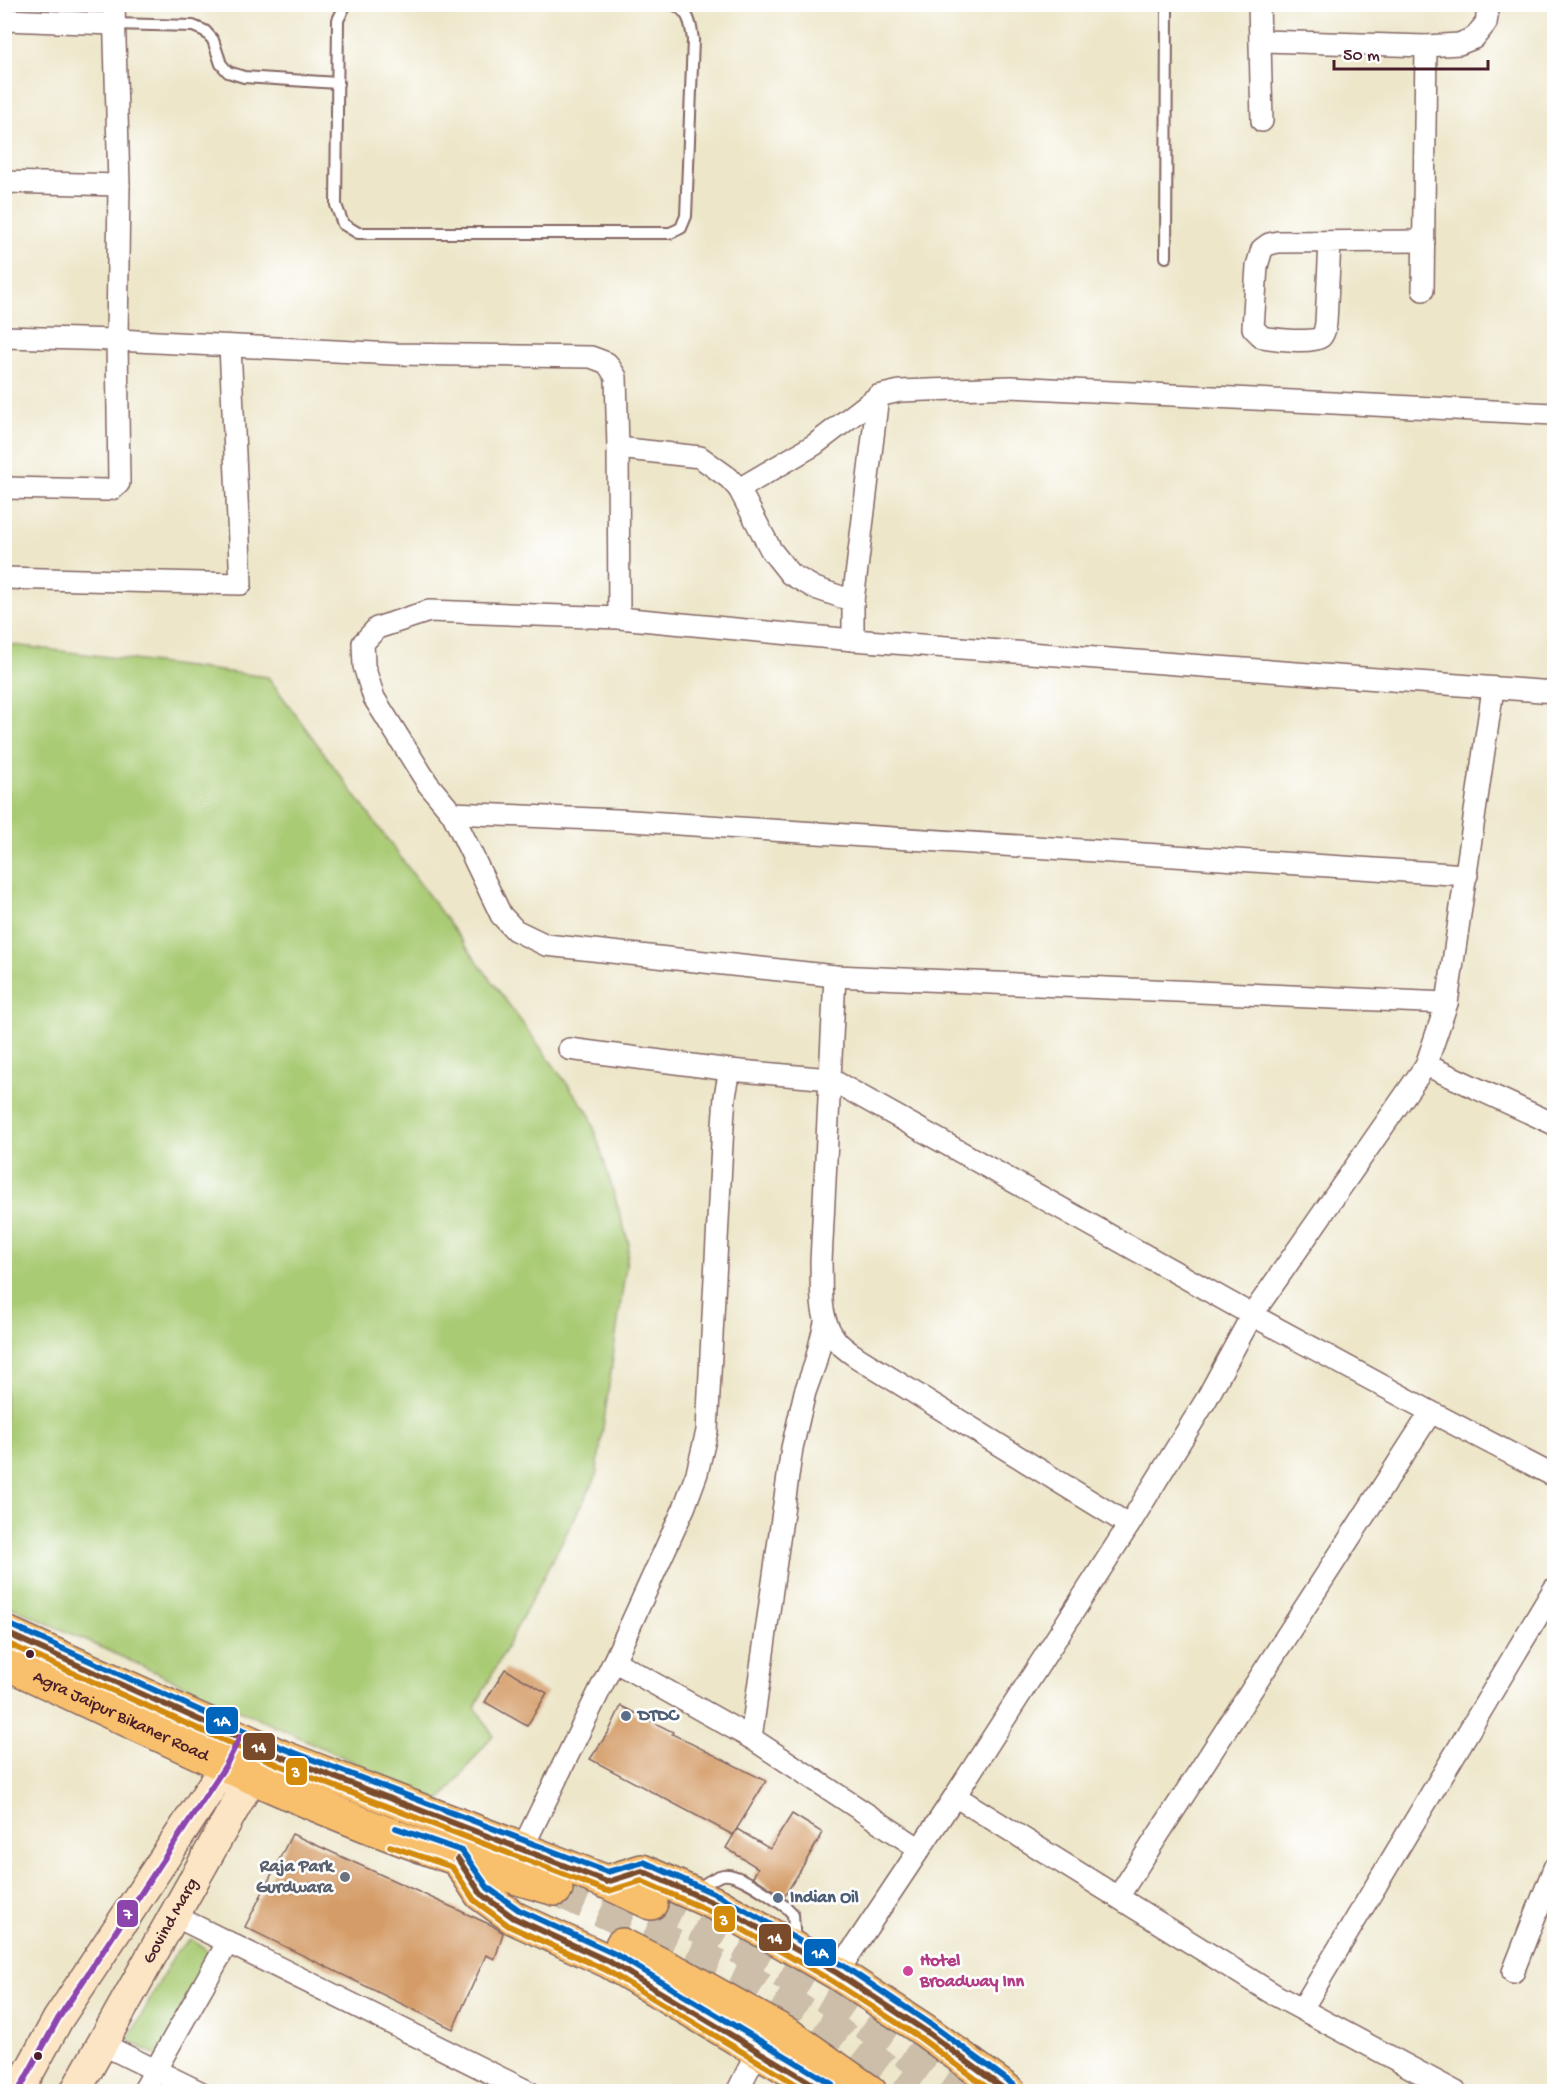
<svg xmlns="http://www.w3.org/2000/svg" width="1559" height="2096" font-family="'Gochi Hand',sans-serif">
<style>
.green{fill:#a9cb73;stroke:#7a754f;stroke-width:1.5}
.building{fill:#d49c67}
.lines{fill:none;stroke-linecap:round;stroke-linejoin:round}
.highway-tunnel{stroke:#ccbea9;stroke-width:33;stroke-dasharray:33 16;stroke-linecap:butt}
.lane-casing{stroke:#836562;stroke-width:14}
.street-casing{stroke:#836562;stroke-width:24}
.secondary-casing{stroke:#836562;stroke-width:33}
.highway-casing{stroke:#836562;stroke-width:36}
.lane{stroke:#fff;stroke-width:10}
.street{stroke:#fff;stroke-width:21}
.secondary{stroke:#fce5c4;stroke-width:30}
.highway{stroke:#f8bf6c;stroke-width:33}
.bus-1-casing{stroke:#fff;stroke-width:10}
.bus-2-casing{stroke:#fff;stroke-width:10}
.bus-3-casing{stroke:#fff;stroke-width:10}
.bus-4-casing{stroke:#fff;stroke-width:10}
.bus-1{stroke:#7a4b2a;stroke-width:6}
.bus-2{stroke:#d48b09;stroke-width:6}
.bus-3{stroke:#0065bd;stroke-width:6}
.bus-4{stroke:#8e44ad;stroke-width:6}
.bus-dot{fill:#4a1f2b;stroke:#fff;stroke-width:2}
.service-dot{fill:#5c6f8a;stroke:#fff;stroke-width:2}
.worship-dot{fill:#6b7280;stroke:#fff;stroke-width:2}
.hotel-dot{fill:#d1479c;stroke:#fff;stroke-width:2}
.labels{text-anchor:middle;dominant-baseline:central;stroke-width:5;stroke-linejoin:round;paint-order:stroke}
.street-label{font-size:18px;fill:#4a1f2b;stroke:#fff}
.service-label{font-size:18px;font-weight:bold;fill:#4e5e75;stroke:#fff;text-anchor:start}
.worship-label{font-size:18px;font-weight:bold;fill:#5b616d;stroke:#fff;text-anchor:end}
.hotel-label{font-size:18px;font-weight:bold;fill:#b23c85;stroke:#fff;text-anchor:start}
.line-badge{stroke:#fff;stroke-width:2}
.badge-label{font-size:16px;text-anchor:middle;font-weight:bold;fill:#fff}
</style>
<rect width="100%" height="100%" fill="#fff"/>
<filter id="ink" filterUnits="userSpaceOnUse"><feTurbulence type="fractalNoise" baseFrequency=".0167" numOctaves="2"/><feDisplacementMap in="SourceGraphic" scale="12" xChannelSelector="R" yChannelSelector="G"/><feConvolveMatrix kernelMatrix="1 2 1 2 8 2 1 2 1" color-interpolation-filters="sRGB"/></filter>
<filter id="wash" filterUnits="userSpaceOnUse"><feTurbulence type="fractalNoise" baseFrequency=".008" numOctaves="4" result="noise"/><feDisplacementMap in="SourceGraphic" scale="24" xChannelSelector="R" yChannelSelector="G"/><feGaussianBlur stdDeviation="1.35" result="paint"/><feColorMatrix in="noise" values="0 0 0 0 0 0 0 0 0 0 0 0 0 0 0 0 0 1.4 0 .05"/><feComposite in="paint" operator="in"/></filter>
<g filter="url(#wash)">
<rect width="100%" height="100%" fill="#ede6c9"/>
<g class="green">
<polygon points="5,644 268,677 590,1115 629,1244 596,1477 475,1707 493,1735 440,1801 5,1604"/>
<polygon points="191,1939 210,1952 159,2057 128,2040 176,1952"/>
</g>
<g id="blocks">
<g class="building">
<polygon points="505,1669 547,1693 527,1726 485,1702"/>
<polygon points="621,1706 673,1732 672,1734 766,1781 733,1835 590,1759 608,1733"/>
<polygon points="792,1814 823,1833 784,1897 753,1877 758,1868 726,1848 737,1829 770,1849"/>
<polygon points="292,1834 491,1925 503,1933 495,1959 486,1955 453,2029 245,1927"/>
</g>
</g>
</g>
<g filter="url(#ink)">
<use href="#blocks" fill-opacity="0" stroke="#836562" stroke-width="1.5"/>
<g class="lines">
<g class="highway-tunnel">
<polyline points="556,1889 745,1978 837,2033 915,2092"/>
<polyline points="651,1903 713,1933 835,2002 962,2092"/>
</g>
<g class="lane-casing">
<g id="lane">
<path d="M346,4L338,20L336,205L343,224L358,233H670L681,228L686,216L693,40C691,24 689,10 672,4"/>
<polyline points="113,24 193,26 205,31 213,40 221,64 228,72 244,77 338,83"/>
<polyline points="1166,257 1167,4"/>
<path d="M698,1889C705,1884 713,1877 723,1875C739,1872 772,1898 786,1907L793,1914L795,1944"/>
</g>
</g>
<g class="street-casing">
<g id="street">
<polyline points="1259,4 1262,121"/>
<polyline points="4,20 113,24"/>
<polyline points="1260,41 1426,46 1459,44 1474,38 1486,23 1489,4"/>
<polyline points="4,182 119,185"/>
<path d="M1330,242L1326,323C1325,328 1325,333 1321,337C1312,344 1274,339 1262,337L1253,328L1257,266L1262,249L1269,244L1278,242L1424,241"/>
<polyline points="1423,290 1426,46"/>
<polyline points="4,337 117,340 394,354 591,357 607,363 616,377 618,448 700,457 729,478 739,489 771,550 790,574 815,588 853,601"/>
<polyline points="618,448 619,618"/>
<polyline points="4,488 106,490 114,488 119,483 117,340 119,185 114,4"/>
<polyline points="739,489 814,445 878,396 900,391 1011,387 1554,414"/>
<polyline points="4,578 241,584 230,346"/>
<polyline points="853,640 853,601 878,396"/>
<polyline points="452,813 501,915 515,930 546,945 835,976 1447,1003"/>
<polyline points="1467,875 617,820 452,813 428,784 374,698 364,666 363,643 377,628 429,611 619,618 853,640 1554,692"/>
<path d="M835,976L821,1262C822,1288 818,1319 836,1340C841,1347 851,1353 858,1358L1129,1525"/>
<polyline points="569,1049 730,1070"/>
<polyline points="1426,1065 1554,1124"/>
<polyline points="614,1661 751,1738 920,1849"/>
<polyline points="751,1738 792,1448 805,1392 815,1364 825,1323"/>
<polyline points="955,1796 1275,1995 1456,2092"/>
<polyline points="522,1849 614,1661 684,1508 697,1473 707,1431 723,1125 725,1096 730,1070 830,1079 1252,1315 1431,1412 1554,1476"/>
<polyline points="1118,1897 1431,1412"/>
<polyline points="173,1915 529,2092"/>
<polyline points="1513,1972 1554,1868"/>
<polyline points="837,1973 955,1796 1129,1525 1206,1400 1252,1315 1426,1065 1447,1003 1493,689"/>
<polyline points="1302,2009 1554,1589"/>
<polyline points="102,2044 200,2092"/>
<polyline points="143,2092 228,1942"/>
<polyline points="737,2092 758,2050"/>
</g>
</g>
<g class="secondary-casing">
<g id="secondary">
<polyline points="18,2092 58,2019 226,1765 237,1744"/>
<path id="s1" d="M75,2092L264,1755"/>
</g>
</g>
<g class="highway-casing">
<g id="highway">
<polyline points="4,1632 282,1757 607,1882 651,1903"/>
<path id="s2" d="M4,1662C185,1746 363,1837 556,1889"/>
<polyline points="458,1859 481,1894 514,1918 610,1962 827,2092"/>
<polyline points="607,1882 642,1871 718,1905 837,1973 924,2030 1009,2092"/>
<polyline points="622,1945 678,1973 790,2036 870,2092"/>
</g>
</g>
<use href="#lane" class="lane"/>
<use href="#street" class="street"/>
<use href="#secondary" class="secondary"/>
<use href="#highway" class="highway"/>
<g class="bus-1-casing">
<g id="bus-1">
<polyline points="4,1632 282,1757 607,1882 642,1871 718,1905 837,1973 924,2030 1008,2092"/>
<polyline points="458,1859 481,1894 514,1918 610,1962 826,2092"/>
</g>
</g>
<g class="bus-2-casing">
<g id="bus-2">
<polyline points="4,1642 279,1765 604,1890 609,1891 641,1881 714,1913 832,1981 919,2037 993,2092"/>
<polyline points="390,1846 452,1867 474,1900 509,1926 606,1970 809,2092"/>
</g>
</g>
<g class="bus-3-casing">
<g id="bus-3">
<polyline points="8,1624 285,1749 607,1872 644,1862 722,1897 842,1965 929,2023 1014,2085"/>
<polyline points="396,1828 462,1851 488,1888 519,1910 615,1954 832,2084"/>
</g>
</g>
<g class="bus-4-casing">
<polyline id="bus-4" points="18,2092 58,2019 226,1765 240,1737"/>
</g>
<use href="#bus-1" class="bus-1"/>
<use href="#bus-2" class="bus-2"/>
<use href="#bus-3" class="bus-3"/>
<use href="#bus-4" class="bus-4"/>
</g>
</g>
<g class="bus-dot">
<circle cx="30" cy="1654" r="5"/>
<circle cx="38" cy="2056" r="5"/>
</g>
<g class="service-dot">
<circle cx="626" cy="1716" r="6"/>
<circle cx="778" cy="1898" r="6"/>
</g>
<circle class="worship-dot" cx="345" cy="1877" r="6"/>
<circle class="hotel-dot" cx="908" cy="1971" r="6"/>
<g class="labels">
<g class="street-label">
<text stroke="none"><textPath href="#s2" startOffset="129">Agra Jaipur Bikaner Road</textPath></text>
<text stroke="none"><textPath href="#s1" startOffset="196">Govind Marg</textPath></text>
</g>
<g class="service-label">
<text x="638" y="1716">DTDC</text>
<text x="790" y="1898">Indian Oil</text>
</g>
<g class="worship-label">
<text x="333" y="1867">Raja Park<tspan x="333" dy="21">Gurdwara</tspan></text>
</g>
<g class="hotel-label">
<text x="920" y="1961">Hotel<tspan x="920" dy="21">Broadway Inn</tspan></text>
</g>
</g>
<g class="line-badge">
<rect x="205" y="1706" width="34" height="29" rx="6" fill="#0065bd"/>
<rect x="242" y="1732" width="34" height="29" rx="6" fill="#7a4b2a"/>
<rect x="285" y="1757" width="23" height="29" rx="6" fill="#d48b09"/>
<rect x="116" y="1899" width="23" height="29" rx="6" fill="#8e44ad"/>
<rect x="713" y="1905" width="23" height="28" rx="6" fill="#d48b09"/>
<rect x="758" y="1923" width="34" height="29" rx="6" fill="#7a4b2a"/>
<rect x="803" y="1938" width="34" height="29" rx="6" fill="#0065bd"/>
</g>
<g class="badge-label">
<text x="222" y="1726">1A</text>
<text x="259" y="1752">14</text>
<text x="296" y="1777">3</text>
<text x="128" y="1919">7</text>
<text x="724" y="1925">3</text>
<text x="775" y="1943">14</text>
<text x="820" y="1958">1A</text>
</g>
<rect width="1559" height="2096" fill="none" stroke="#fff" stroke-width="24"/>
<path d="M1334 60v9h154v-9" fill="none" stroke="#4a1f2b" stroke-width="3"/>
<text x="1343" y="60" font-size="18" fill="#4a1f2b" stroke="#ffffff" stroke-width="4.5" paint-order="stroke">50 m</text>
</svg>
